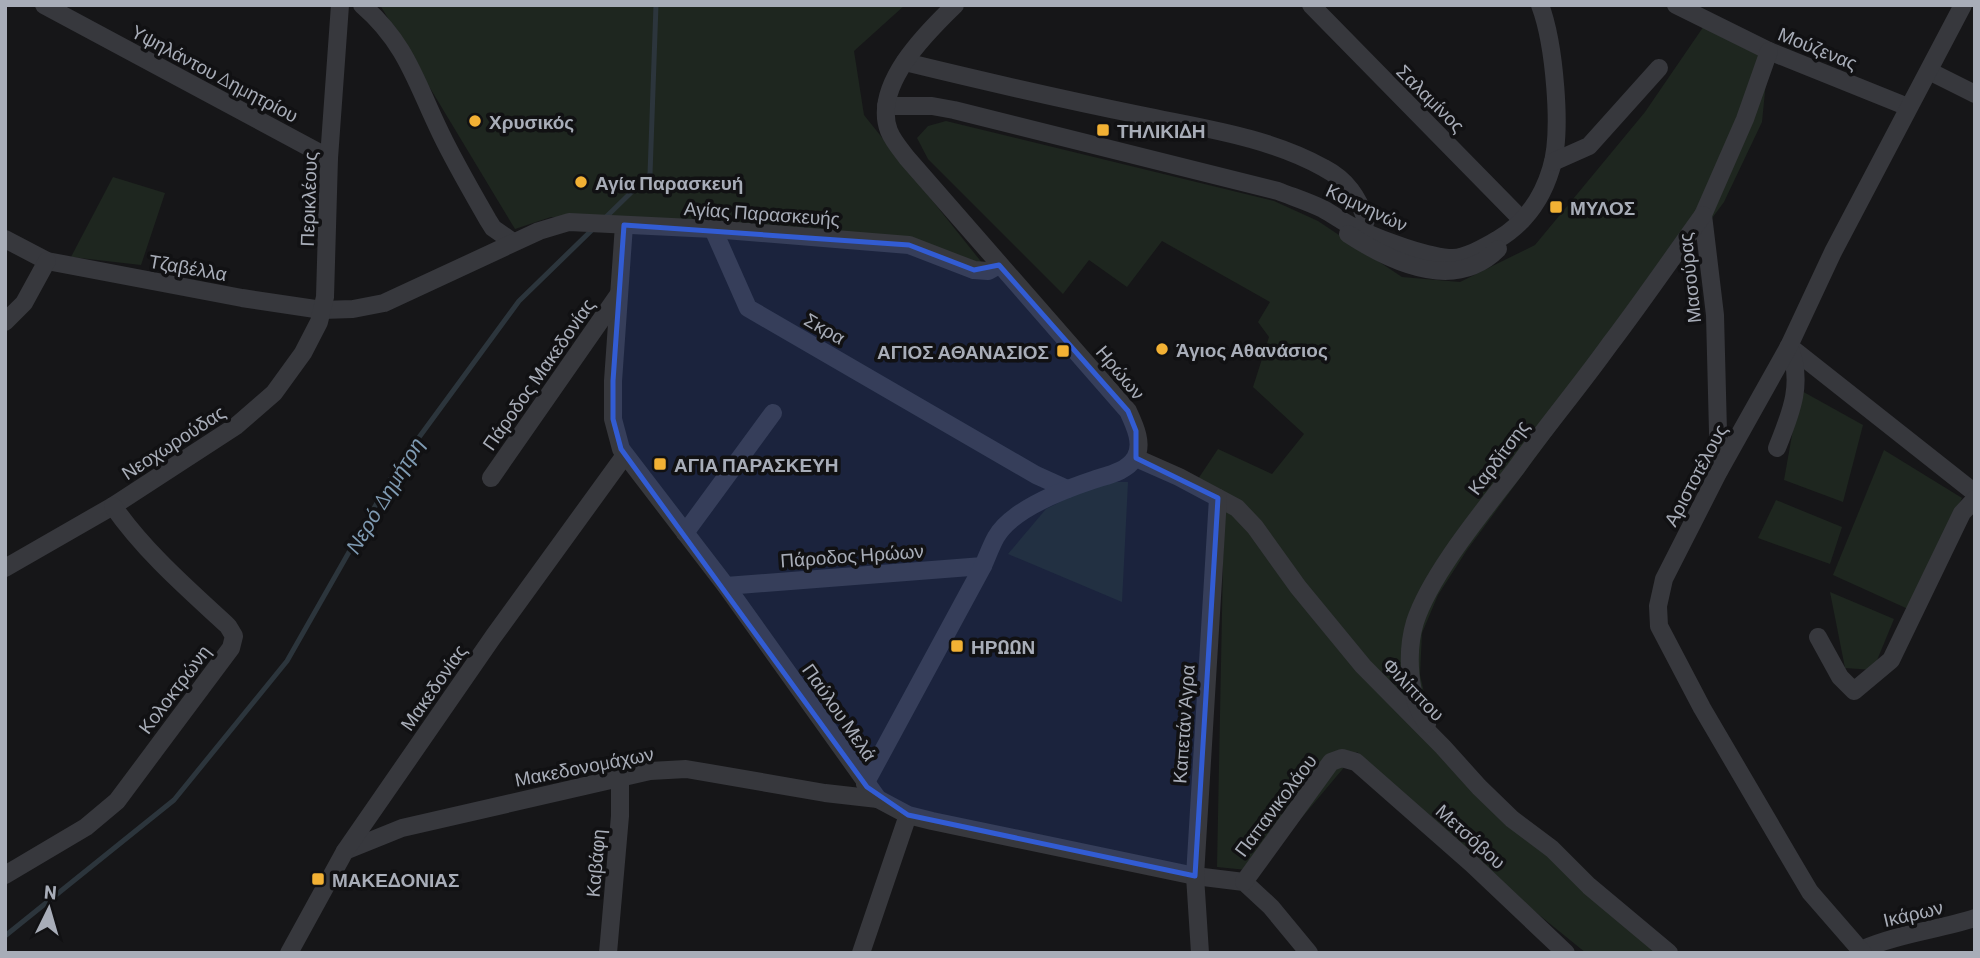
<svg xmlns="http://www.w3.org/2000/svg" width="1980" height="958" font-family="Barlow,sans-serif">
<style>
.green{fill:#1e261f}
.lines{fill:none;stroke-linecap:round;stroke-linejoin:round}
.stream{stroke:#2c353c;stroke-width:5}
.minor{stroke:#37383d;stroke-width:18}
.marked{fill:#325cd3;fill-opacity:0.2;stroke:#325cd3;stroke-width:5;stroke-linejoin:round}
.poi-dot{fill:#f2b134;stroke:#111113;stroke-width:2.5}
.labels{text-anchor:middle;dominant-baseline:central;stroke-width:7;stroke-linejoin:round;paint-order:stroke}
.street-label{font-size:19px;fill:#a8adb8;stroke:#111113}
.poi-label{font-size:19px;font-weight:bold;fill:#a8adb8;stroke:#111113;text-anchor:start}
.water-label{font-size:21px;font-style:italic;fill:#7f9bb3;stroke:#111113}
</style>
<rect width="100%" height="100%" fill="#161618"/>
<g class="green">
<polygon points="380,5 905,5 854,51 864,115 983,264 901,236 551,217 515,229"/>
<polygon points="1708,20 1769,51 1762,122 1724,202 1467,550 1438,595 1422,633 1420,675 1438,754 1669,953 1586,953 1485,871 1357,752 1257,871 1217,867 1224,511 1196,482 1218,449 1272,474 1304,434 1253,387 1269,337 1258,322 1270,302 1162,241 1127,287 1089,260 1063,294 928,159 917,138 928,126 946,121 1274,201 1318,221 1402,277 1460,282 1535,245 1645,112"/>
<polygon points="113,177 165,193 141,265 71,257"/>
<polygon points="1800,390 1863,425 1843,502 1784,480"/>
<polygon points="1884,450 1962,498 1908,609 1833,575"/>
<polygon points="1113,482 1128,482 1122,602 1008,554 1046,509 1084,490"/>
<polygon points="1776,500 1842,527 1830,564 1758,538"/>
<polygon points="1830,592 1894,619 1873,670 1845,668"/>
</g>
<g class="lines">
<g class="stream">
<polyline points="605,218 650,174 656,5"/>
<polyline points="5,936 174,800 287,661 398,466 519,301 595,227"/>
</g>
<g class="minor">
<polyline points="44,5 329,158"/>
<path d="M362,5C407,44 416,83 441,134C455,163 472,192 488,220L493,228L513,242"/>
<polyline points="1311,5 1522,220"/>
<polyline points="1676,5 1769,51 1908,107"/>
<path d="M905,62C983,81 1061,99 1140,115C1201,128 1269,137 1324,168C1347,180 1358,197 1366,220L1362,231L1355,238"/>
<polyline points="1929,71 1975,94"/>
<path d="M886,106H932L954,110L1278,191C1293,197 1309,202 1323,209C1336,216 1347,225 1360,230C1381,240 1430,258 1453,258C1468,257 1484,247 1497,240C1524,224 1542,199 1551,169C1563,132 1554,42 1540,5"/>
<polyline points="1553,162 1589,146 1659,68"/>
<polyline points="624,225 613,381 613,419 621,449 726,586 878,799 908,815 932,821 1195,876 1244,882 1271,907 1309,953"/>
<polyline points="713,229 748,308 1036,475 1067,489"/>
<path d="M1348,234C1391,262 1454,293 1498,249"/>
<polyline points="5,239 47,261 242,298 322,310 353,309 384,303 539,231 569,222 713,229 909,245 974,270 988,271 999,265"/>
<polyline points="5,322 24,303 47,261"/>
<polyline points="1789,346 1975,493"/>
<path d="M1777,448C1791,413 1804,383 1789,346"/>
<polyline points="1136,458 1179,477 1237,508 1255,527 1298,587 1363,666 1443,747 1479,787 1512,819 1552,849 1589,886 1669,953"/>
<polyline points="1719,471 1715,315 1703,215 1745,119 1769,51"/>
<polyline points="491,478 619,294"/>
<polyline points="685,533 773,413"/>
<polyline points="5,568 113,506 236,426 274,393 303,353 319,322 325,297 329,158 340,5"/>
<polyline points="726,586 983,566"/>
<polyline points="1818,637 1840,677 1854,691 1891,660 1962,513 1975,499"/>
<path d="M1427,724C1408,698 1406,652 1415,622C1431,573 1485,509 1517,467C1547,425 1580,386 1610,344C1642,302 1672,258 1703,215"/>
<path d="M865,784L983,566C987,557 991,546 996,537C1012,509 1063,490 1093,480C1108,475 1126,472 1135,458C1144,444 1134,424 1128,411L907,158C901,150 893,141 889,131C872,86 926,33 955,5"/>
<polyline points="345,851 402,828 650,771 686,769 825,793 878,799"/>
<path d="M5,875L86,827L117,801L231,648L234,636L228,626C188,589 145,552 113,506"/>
<polyline points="1244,882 1331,762 1342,758 1356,762 1472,864 1566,953"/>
<path d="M1861,950C1897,934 1937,930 1975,918"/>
<polyline points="289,953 345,851 493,637 625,455"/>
<polyline points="608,953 620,816 620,777"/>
<polyline points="861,953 908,815"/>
<polyline points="1200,953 1195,876 1218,498"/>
<polyline points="1863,953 1810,892 1794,865 1702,708 1659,626 1658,606 1664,579 1719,471 1789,346 1833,252 1963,5"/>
</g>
</g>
<path class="marked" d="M624,225L909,245L974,270L999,265L1128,411L1136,431V458L1218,498L1195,876L908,815L867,787L621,449L613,419V381Z"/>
<g class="poi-dot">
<circle cx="475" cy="121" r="7"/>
<rect x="1096" y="123" width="14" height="14" rx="3.5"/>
<circle cx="581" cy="182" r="7"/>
<rect x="1549" y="200" width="14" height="14" rx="3.5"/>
<circle cx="1162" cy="349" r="7"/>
<rect x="1056" y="344" width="14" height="14" rx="3.5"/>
<rect x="653" y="457" width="14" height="14" rx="3.5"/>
<rect x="950" y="639" width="14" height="14" rx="3.5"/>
<rect x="311" y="872" width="14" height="14" rx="3.5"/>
</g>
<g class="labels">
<g class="street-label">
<text transform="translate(1818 48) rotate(22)">Μούζενας</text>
<text transform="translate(215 73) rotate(28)">Υψηλάντου Δημητρίου</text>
<text transform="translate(1431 98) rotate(45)">Σαλαμίνος</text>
<text transform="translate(308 199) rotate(-88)">Περικλέους</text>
<text transform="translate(1367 207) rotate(25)">Κομνηνών</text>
<text transform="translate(762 213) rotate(4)">Αγίας Παρασκευής</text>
<text transform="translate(188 267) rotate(10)">Τζαβέλλα</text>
<text transform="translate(1689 278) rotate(-96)">Μασούρας</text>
<text transform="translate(825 328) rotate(30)">Σκρα</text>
<text transform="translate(1121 372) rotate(50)">Ηρώων</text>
<text transform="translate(538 374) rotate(-55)">Πάροδος Μακεδονίας</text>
<text transform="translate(173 442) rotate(-33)">Νεοχωρούδας</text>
<text transform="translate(1498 457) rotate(-53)">Καρδίτσης</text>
<text transform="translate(1695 475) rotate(-62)">Αριστοτέλους</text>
<text transform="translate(852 555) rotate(-4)">Πάροδος Ηρώων</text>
<text transform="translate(433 687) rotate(-55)">Μακεδονίας</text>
<text transform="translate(174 689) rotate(-53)">Κολοκτρώνη</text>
<text transform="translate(1414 689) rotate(46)">Φιλίππου</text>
<text transform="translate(840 712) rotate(55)">Παύλου Μελά</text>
<text transform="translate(1183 724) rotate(-86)">Καπετάν Άγρα</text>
<text transform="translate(584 766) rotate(-11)">Μακεδονομάχων</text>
<text transform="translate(1275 805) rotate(-53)">Παπανικολάου</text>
<text transform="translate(1471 836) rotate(42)">Μετσόβου</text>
<text transform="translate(595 863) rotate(-85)">Καβάφη</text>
<text transform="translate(1913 913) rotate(-13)">Ικάρων</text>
</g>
<g class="poi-label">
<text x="489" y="121">Χρυσικός</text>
<text x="1117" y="130">ΤΗΛΙΚΙΔΗ</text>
<text x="595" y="182">Αγία Παρασκευή</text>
<text x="1570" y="207">ΜΥΛΟΣ</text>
<text x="1176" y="349">Άγιος Αθανάσιος</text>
<text x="1049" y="351" text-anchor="end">ΑΓΙΟΣ ΑΘΑΝΑΣΙΟΣ</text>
<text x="674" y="464">ΑΓΙΑ ΠΑΡΑΣΚΕΥΗ</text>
<text x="971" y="646">ΗΡΩΩΝ</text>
<text x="332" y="879">ΜΑΚΕΔΟΝΙΑΣ</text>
</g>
<g class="water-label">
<text transform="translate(384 495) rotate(-59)">Νερό Δημήτρη</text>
</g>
</g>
<rect width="1980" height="958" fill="none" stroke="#a8adb8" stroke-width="14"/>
<g transform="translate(49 909) rotate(5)" stroke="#111113" stroke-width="5" paint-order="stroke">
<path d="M0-5L12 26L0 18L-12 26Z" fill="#a8adb8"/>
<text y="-10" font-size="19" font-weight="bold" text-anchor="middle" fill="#a8adb8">N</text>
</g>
</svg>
